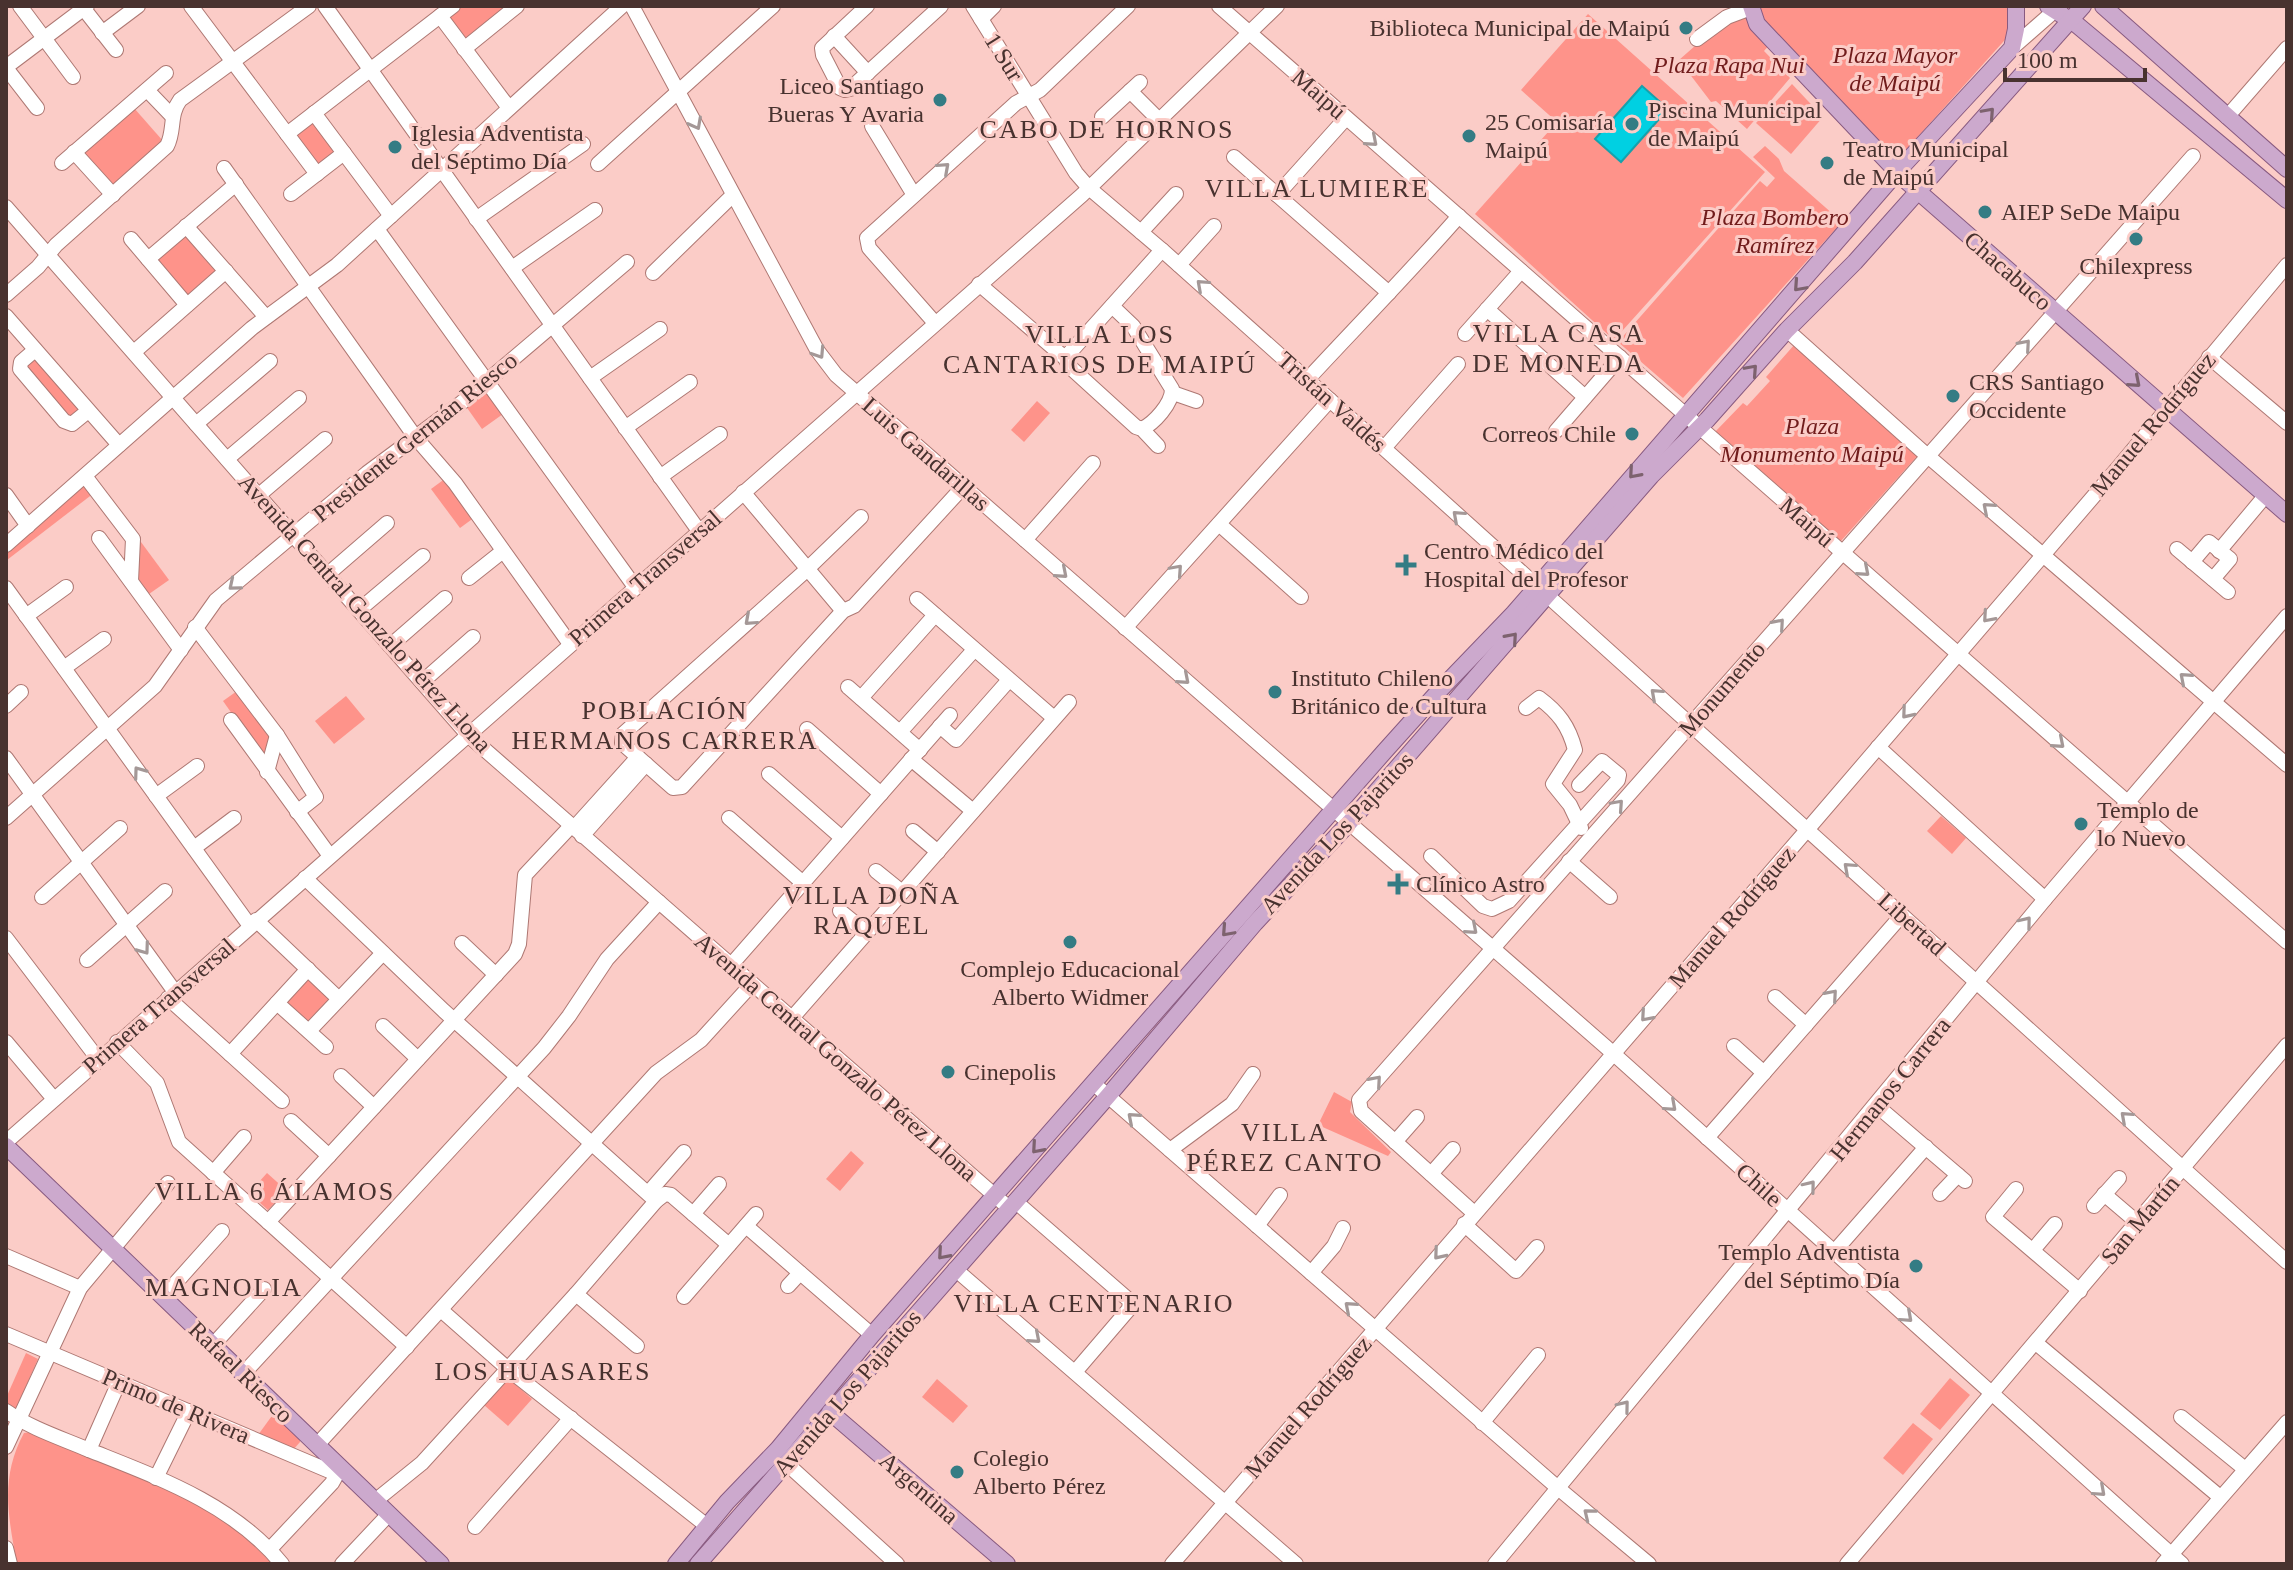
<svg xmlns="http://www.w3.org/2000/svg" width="2293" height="1570" font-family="'Times New Roman',serif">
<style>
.green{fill:#fe938a}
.water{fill:#00d0e2;stroke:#16a1ac;stroke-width:2}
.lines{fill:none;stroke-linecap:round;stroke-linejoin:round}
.minor-casing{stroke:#ae7873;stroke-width:16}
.major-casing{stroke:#885a80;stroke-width:18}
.minor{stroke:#fff;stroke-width:14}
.major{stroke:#cca9cd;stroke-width:16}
.oneway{stroke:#7d626e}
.oneway2{stroke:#a49897}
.poi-dot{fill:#347c84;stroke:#fbccc7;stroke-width:3}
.labels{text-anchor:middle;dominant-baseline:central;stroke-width:6;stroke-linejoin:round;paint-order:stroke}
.poi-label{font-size:24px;fill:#48322f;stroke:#fbccc7;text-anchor:start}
.park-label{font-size:24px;font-style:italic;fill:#711c1c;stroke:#fbccc7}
.street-label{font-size:24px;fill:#48322f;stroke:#fbccc7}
.neighbourhood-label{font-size:26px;letter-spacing:2px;fill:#48322f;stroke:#fbccc7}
</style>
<rect width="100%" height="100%" fill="#fbccc7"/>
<g class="green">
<polygon points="458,6 507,6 464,39 446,15"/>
<polygon points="1757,6 2011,6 2012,32 1897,160 1759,16"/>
<polygon points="1588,14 1765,172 1614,340 1475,214 1557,122 1521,90"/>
<polygon points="1746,18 1770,44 1764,51 1790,78 1747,129 1716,101 1711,102 1679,60 1721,23"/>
<polygon points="1792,84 1823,117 1791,154 1756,123"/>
<polygon points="134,108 163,141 113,186 83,154"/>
<polygon points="313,116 339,150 317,166 292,133"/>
<polygon points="1765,146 1779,159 1784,171 1842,222 1683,398 1618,342 1760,181 1767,187 1775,178 1753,157"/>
<polygon points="188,231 222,270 189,299 154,260"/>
<polygon points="1795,344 1919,454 1840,542 1714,433 1743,403 1747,406 1770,381 1766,377"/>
<polygon points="34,356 81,406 73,419 65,418 24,365"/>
<polygon points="485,390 503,414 482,429 465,405"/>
<polygon points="1037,401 1050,413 1024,442 1011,430"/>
<polygon points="446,478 475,517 460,528 431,489"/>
<polygon points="84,483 94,493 7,560 6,553"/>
<polygon points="138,538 169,580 149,594 135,576"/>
<polygon points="237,691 271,737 264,759 223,701"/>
<polygon points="346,696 365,719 334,744 315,721"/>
<polygon points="1941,816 1966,838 1952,854 1927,831"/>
<polygon points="308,973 335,998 308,1027 281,1002"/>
<polygon points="1334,1092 1352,1102 1350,1112 1391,1152 1388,1156 1318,1125"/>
<polygon points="851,1151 864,1163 840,1191 826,1179"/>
<polygon points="267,1173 286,1190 268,1210 249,1193"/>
<polygon points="26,1353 38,1359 16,1409 6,1404 6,1398"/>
<polygon points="508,1378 532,1399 508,1426 484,1405"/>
<polygon points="1950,1378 1970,1395 1940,1430 1920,1414"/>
<polygon points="937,1379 968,1406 953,1423 922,1397"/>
<polygon points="274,1413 300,1438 300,1442 293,1450 258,1435"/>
<polygon points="1913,1423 1933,1439 1903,1475 1883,1458"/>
<path d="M31,1432C108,1464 220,1500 273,1564H17C8,1516 0,1477 24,1433Z"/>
</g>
<polygon class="water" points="1642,86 1668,109 1621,162 1595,139"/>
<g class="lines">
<g class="minor-casing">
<g id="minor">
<polyline points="20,6 73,77"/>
<polyline points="191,6 317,174"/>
<polyline points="325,6 699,531"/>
<polyline points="632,6 817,350 836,375 1606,1047 2182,1564"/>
<polyline points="867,6 822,48 823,55 840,88 845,90 850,89 941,6"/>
<polyline points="973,6 1076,173 1089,188 1162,250 1378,443 2287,1262"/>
<polyline points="1219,6 2287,942"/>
<polyline points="84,9 116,50"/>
<polyline points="440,16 509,108"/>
<polyline points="981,19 994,6"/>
<polyline points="102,33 138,6"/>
<polyline points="834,36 868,73"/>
<polyline points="1697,39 1727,17 1751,8"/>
<polyline points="2012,48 2060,6"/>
<polyline points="464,49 517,6"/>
<polyline points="6,67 87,6"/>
<polyline points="6,68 37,108"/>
<polyline points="147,90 172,116"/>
<polyline points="1130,91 1159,120"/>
<polyline points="314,113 391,216"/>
<polyline points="1102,117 1140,82"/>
<polyline points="2227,117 2287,48"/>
<polyline points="872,126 914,195"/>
<polyline points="287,134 453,6"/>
<polyline points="74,152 113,195"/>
<polyline points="1234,157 1389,293"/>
<polyline points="62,163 166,73"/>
<polyline points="598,164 773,6"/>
<polyline points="224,168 416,438 455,483 570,644"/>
<polyline points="291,194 344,153"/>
<polyline points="1277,195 1346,118"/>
<polyline points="6,207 468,735 1009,1208"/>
<polyline points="476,219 583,144"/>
<polyline points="186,226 266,317"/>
<polyline points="377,229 635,587"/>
<polyline points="1141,232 1176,194"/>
<polyline points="131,239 187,305"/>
<polyline points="148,259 236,184"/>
<polyline points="1179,265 1214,226"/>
<polyline points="512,268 595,210"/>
<polyline points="653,273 733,195"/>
<polyline points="979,284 1065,358 1070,367 1136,427 1142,429 1158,446"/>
<path d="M6,295L38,267L56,245L167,146C175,131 169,115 180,100L309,6"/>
<path d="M1112,306L1133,326L1172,389C1172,404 1154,423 1142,429"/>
<polyline points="1487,309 1585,397"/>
<polyline points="6,316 119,445"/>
<polyline points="935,323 869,248 867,238 1016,103 1040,90 1128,6"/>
<polyline points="1787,330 1922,451 2287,765"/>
<polyline points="1465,334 1521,271"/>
<polyline points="35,350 21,362 20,369 64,421 72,424 88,411"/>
<polyline points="134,352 226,271"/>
<polyline points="2209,357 2287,423"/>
<polyline points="1065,358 1162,250"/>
<polyline points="590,378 660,329"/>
<path d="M1307,380C1358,325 1410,272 1459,216"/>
<polyline points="1173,393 1196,401"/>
<polyline points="196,424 270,361"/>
<polyline points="625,428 690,382"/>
<polyline points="1556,431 1620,357"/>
<polyline points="1384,448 1458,364"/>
<polyline points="227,459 299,398"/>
<polyline points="85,476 133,539 131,581"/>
<polyline points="660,477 720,434"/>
<polyline points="743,492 843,611"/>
<polyline points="6,495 28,526"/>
<polyline points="259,495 325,439"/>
<polyline points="861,517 802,574 623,734 622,743 673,788 682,787 843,611 854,606 963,487"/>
<polyline points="1219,524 1301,597"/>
<polyline points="99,538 181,650"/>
<polyline points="1025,540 1093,463"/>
<polyline points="6,545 252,328 337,265 622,6"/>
<polyline points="2177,549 2228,592"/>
<polyline points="2219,551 2266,495"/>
<polyline points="2192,562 2209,542 2230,559 2213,579"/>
<polyline points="328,574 387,523"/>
<polyline points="469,578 503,551"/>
<polyline points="6,588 250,926"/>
<polyline points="917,599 1054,718"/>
<polyline points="359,610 423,556"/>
<polyline points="26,616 66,587"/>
<polyline points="195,627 277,735 316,797 297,812"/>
<polyline points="1125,628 1330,400"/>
<polyline points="390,646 445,598"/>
<polyline points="64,668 104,639"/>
<polyline points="422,682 473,637"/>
<polyline points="848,687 920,750"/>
<polyline points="861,698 935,615"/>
<polyline points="6,706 21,692"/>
<path d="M1526,708L1539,698C1558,712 1569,726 1575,750L1553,784L1570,805L1581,828"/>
<polyline points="231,720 330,856"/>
<polyline points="940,726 956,740 1009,680"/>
<polyline points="807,729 881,794"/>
<polyline points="900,732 974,650"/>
<polyline points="1878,747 2045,899"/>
<polyline points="6,758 175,992"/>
<polyline points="911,759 973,811"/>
<polyline points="267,772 277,735"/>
<polyline points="769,774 842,838"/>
<polyline points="156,796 197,766"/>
<polyline points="6,818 155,686 216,600 367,473 460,404 627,262"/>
<polyline points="729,818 803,883"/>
<polyline points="574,828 638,757"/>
<polyline points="913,831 938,852"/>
<polyline points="582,836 646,764"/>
<polyline points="194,848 234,818"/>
<polyline points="1431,856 1483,906 1492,909 1509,901 1618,780 1619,775 1602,761 1579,785"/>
<polyline points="1569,861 1610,897"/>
<polyline points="876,871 902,892"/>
<polyline points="305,878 444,1011 656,1201"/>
<polyline points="42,897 120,828"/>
<polyline points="840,911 867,933"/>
<polyline points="256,920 339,999"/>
<polyline points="6,938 98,1059"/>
<polyline points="462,943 496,975"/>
<polyline points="87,960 165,891"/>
<polyline points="731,965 950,715"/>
<polyline points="1775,997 1806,1025"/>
<polyline points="168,998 282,1101"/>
<polyline points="277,1003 326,1047"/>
<polyline points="792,1018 1069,702"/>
<polyline points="383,1026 418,1059"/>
<polyline points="309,1031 383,953"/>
<polyline points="6,1042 54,1099"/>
<polyline points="117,1042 157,1083 179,1142 407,1347"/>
<polyline points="1734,1046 1764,1073"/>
<polyline points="230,1054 308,969"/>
<polyline points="341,1076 374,1107"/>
<polyline points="1093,1083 1558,1488 1649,1564"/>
<polyline points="1876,1105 1965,1181"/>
<polyline points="291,1121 329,1156"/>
<polyline points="1707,1138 1902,915"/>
<polyline points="6,1142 1082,195 1277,6"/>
<polyline points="1395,1142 1417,1117"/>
<polyline points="1170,1150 1232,1104 1253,1074"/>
<polyline points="213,1173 244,1137"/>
<polyline points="1431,1174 1453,1149"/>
<polyline points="2016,1189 1993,1217 2080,1291"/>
<polyline points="649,1192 684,1152"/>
<polyline points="1940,1194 1958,1175"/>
<polyline points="2104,1194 2138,1223"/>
<polyline points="1015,1201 1130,1301 1129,1309 1075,1372"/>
<polyline points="2094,1206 2119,1178"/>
<polyline points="1474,1213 1361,1111 1359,1100 2193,156"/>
<polyline points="693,1214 719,1184"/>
<polyline points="268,1222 515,954 519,944 525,875 571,826"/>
<polyline points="1464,1224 1516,1271 1537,1247"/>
<polyline points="746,1226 872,1335"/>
<polyline points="1257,1226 1280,1195"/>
<polyline points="2033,1250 2055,1224"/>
<polyline points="1834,1252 1926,1147"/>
<polyline points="6,1256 80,1288"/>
<polyline points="955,1269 1296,1564"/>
<polyline points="1311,1273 1334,1246 1343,1228"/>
<polyline points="788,1286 800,1273"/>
<polyline points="576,1294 637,1346"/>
<polyline points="163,1297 222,1231"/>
<polyline points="684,1297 756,1214"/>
<polyline points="441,1310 508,1369 707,1526"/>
<polyline points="6,1334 334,1473 346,1473"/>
<polyline points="2036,1343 2220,1497"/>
<polyline points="213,1345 264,1289"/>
<polyline points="243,1374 544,1048 569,1016 607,959 659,902"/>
<path d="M6,1411C32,1429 61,1438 89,1450C159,1478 233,1504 282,1564"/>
<polyline points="2181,1417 2245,1469"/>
<polyline points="1482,1423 1538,1355"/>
<polyline points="317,1445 656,1073 701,1040 752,984"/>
<polyline points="6,1447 80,1288 168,1183"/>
<polyline points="89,1450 119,1382"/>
<polyline points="786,1463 897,1564"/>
<polyline points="156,1478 189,1411"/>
<polyline points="375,1501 422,1463 576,1294 656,1201 665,1194 671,1195 729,1245"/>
<polyline points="475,1527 571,1418"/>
<polyline points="6,1548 10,1564"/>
<polyline points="270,1549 332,1483 337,1474"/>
<polyline points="342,1564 389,1514"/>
<polyline points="1172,1564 1807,830 2117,469 2287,265"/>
<polyline points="1495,1564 2045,899 2287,616"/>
<polyline points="1847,1564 2287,1045"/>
<polyline points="2163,1564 2287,1422"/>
</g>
</g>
<g class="major-casing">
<g id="major">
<polyline points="1751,6 1757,24 1904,179 2287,514"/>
<polyline points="2048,6 2076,24 2287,200"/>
<polyline points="2103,6 2287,169"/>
<polyline points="6,1146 441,1564"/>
<polyline points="830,1412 1007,1564"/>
<polyline points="676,1564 727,1502 778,1449 872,1335 1384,752 1437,693 1514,613 1897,172 2012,48 2016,29 2016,6"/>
<polyline points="698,1564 1108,1096 1255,923 1349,823 1651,476 1707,420 1787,330 1855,262 2083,6"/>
</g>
</g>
<use href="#minor" class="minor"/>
<use href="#major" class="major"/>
</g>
<defs><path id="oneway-chevron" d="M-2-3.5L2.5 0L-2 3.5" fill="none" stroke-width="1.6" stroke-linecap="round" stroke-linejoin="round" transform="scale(2)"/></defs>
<g class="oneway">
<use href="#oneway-chevron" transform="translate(1989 113) rotate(-48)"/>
<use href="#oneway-chevron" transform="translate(1799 286) rotate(132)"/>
<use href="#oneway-chevron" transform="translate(1752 370) rotate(-48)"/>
<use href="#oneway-chevron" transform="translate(2135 382) rotate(41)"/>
<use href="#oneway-chevron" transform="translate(1634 473) rotate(131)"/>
<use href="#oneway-chevron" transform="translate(1512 638) rotate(-49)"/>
<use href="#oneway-chevron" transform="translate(1227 931) rotate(132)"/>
<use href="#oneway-chevron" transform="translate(1037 1148) rotate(131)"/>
<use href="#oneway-chevron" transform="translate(943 1254) rotate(131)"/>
</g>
<g class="oneway2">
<use href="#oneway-chevron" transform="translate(696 124) rotate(62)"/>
<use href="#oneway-chevron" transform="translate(1372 141) rotate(41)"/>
<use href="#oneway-chevron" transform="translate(944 168) rotate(-42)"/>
<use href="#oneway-chevron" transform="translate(1202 285) rotate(-138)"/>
<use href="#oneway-chevron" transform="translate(2025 345) rotate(-49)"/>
<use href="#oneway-chevron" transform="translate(819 353) rotate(57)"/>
<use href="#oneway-chevron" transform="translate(1988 508) rotate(-139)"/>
<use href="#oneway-chevron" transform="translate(1458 516) rotate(-138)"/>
<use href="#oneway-chevron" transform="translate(1177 570) rotate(-48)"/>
<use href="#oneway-chevron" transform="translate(1864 571) rotate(41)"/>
<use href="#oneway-chevron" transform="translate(1062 573) rotate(41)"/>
<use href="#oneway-chevron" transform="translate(234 585) rotate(140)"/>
<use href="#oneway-chevron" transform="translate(1988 617) rotate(131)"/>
<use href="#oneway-chevron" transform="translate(750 620) rotate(138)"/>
<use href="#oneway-chevron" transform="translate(1779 624) rotate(-49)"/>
<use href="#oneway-chevron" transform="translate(2185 678) rotate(-139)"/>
<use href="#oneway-chevron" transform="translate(1184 679) rotate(41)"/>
<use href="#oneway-chevron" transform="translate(1656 694) rotate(-138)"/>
<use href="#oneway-chevron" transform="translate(1907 713) rotate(130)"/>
<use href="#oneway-chevron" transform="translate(2059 743) rotate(41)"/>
<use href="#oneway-chevron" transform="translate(139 772) rotate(-126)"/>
<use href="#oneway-chevron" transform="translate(1618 805) rotate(-48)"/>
<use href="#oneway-chevron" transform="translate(1849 868) rotate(-138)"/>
<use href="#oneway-chevron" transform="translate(2026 922) rotate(-51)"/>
<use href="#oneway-chevron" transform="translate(1472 929) rotate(41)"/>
<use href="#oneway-chevron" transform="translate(144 949) rotate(54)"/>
<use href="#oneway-chevron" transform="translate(1832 995) rotate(-49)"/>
<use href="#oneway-chevron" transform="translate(1646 1016) rotate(131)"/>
<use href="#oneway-chevron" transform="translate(1376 1081) rotate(-49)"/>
<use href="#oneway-chevron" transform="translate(1671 1106) rotate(42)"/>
<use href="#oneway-chevron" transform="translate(2126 1117) rotate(-138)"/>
<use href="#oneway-chevron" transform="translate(1133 1118) rotate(-139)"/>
<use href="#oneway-chevron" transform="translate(1810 1186) rotate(-51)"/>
<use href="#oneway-chevron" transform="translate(1439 1254) rotate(130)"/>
<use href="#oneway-chevron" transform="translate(1350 1307) rotate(-139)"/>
<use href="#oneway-chevron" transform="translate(1907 1317) rotate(42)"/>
<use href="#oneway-chevron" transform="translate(1035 1338) rotate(41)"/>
<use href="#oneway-chevron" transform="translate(1624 1406) rotate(-51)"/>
<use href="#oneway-chevron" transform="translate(2100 1491) rotate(42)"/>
<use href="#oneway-chevron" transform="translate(1589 1514) rotate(-141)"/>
</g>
<g class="poi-dot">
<circle cx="1686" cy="28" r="8"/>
<circle cx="940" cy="100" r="8"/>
<circle cx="1632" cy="124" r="8"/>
<circle cx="1469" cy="136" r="8"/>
<circle cx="395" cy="147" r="8"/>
<circle cx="1827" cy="163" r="8"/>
<circle cx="1985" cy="212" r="8"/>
<circle cx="2136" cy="239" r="8"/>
<circle cx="1953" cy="396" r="8"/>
<circle cx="1632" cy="434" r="8"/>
<path d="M1402 553h8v8h8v8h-8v8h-8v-8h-8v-8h8z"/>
<circle cx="1275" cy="692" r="8"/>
<circle cx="2081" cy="824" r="8"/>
<path d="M1394 872h8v8h8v8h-8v8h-8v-8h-8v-8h8z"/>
<circle cx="1070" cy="942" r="8"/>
<circle cx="948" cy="1072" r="8"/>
<circle cx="1916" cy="1266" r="8"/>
<circle cx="957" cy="1472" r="8"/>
</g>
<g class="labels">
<g class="poi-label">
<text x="1670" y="28" text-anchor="end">Biblioteca Municipal de Maipú</text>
<text x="924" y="86" text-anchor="end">Liceo Santiago<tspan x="924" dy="28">Bueras Y Avaria</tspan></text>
<text x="1648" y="110">Piscina Municipal<tspan x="1648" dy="28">de Maipú</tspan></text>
<text x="1485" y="122">25 Comisaría<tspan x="1485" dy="28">Maipú</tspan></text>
<text x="411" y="133">Iglesia Adventista<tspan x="411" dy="28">del Séptimo Día</tspan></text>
<text x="1843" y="149">Teatro Municipal<tspan x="1843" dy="28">de Maipú</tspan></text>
<text x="2001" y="212">AIEP SeDe Maipu</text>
<text x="2136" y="266" text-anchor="middle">Chilexpress</text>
<text x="1969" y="382">CRS Santiago<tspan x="1969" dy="28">Occidente</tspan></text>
<text x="1616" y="434" text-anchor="end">Correos Chile</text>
<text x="1424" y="551">Centro Médico del<tspan x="1424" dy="28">Hospital del Profesor</tspan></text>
<text x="1291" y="678">Instituto Chileno<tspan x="1291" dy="28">Británico de Cultura</tspan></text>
<text x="2097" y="810">Templo de<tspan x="2097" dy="28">lo Nuevo</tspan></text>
<text x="1416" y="884">Clínico Astro</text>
<text x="1070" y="969" text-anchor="middle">Complejo Educacional<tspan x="1070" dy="28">Alberto Widmer</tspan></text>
<text x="964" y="1072">Cinepolis</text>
<text x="1900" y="1252" text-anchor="end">Templo Adventista<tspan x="1900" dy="28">del Séptimo Día</tspan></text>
<text x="973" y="1458">Colegio<tspan x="973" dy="28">Alberto Pérez</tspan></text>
</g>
<g class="park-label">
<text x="1895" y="55">Plaza Mayor<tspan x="1895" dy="28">de Maipú</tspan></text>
<text x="1729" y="65">Plaza Rapa Nui</text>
<text x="1775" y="217">Plaza Bombero<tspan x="1775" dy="28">Ramírez</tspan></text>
<text x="1812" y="426">Plaza<tspan x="1812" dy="28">Monumento Maipú</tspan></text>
</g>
<g class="street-label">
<text transform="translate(1004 57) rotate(58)">1 Sur</text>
<text transform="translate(1319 94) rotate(41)">Maipú</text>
<text transform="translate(2008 271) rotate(41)">Chacabuco</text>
<text transform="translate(1332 402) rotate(42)">Tristán Valdés</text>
<text transform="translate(2153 424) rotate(-50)">Manuel Rodríguez</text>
<text transform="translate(415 437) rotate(-39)">Presidente Germán Riesco</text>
<text transform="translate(926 454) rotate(41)">Luis Gandarillas</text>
<text transform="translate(1807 522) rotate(41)">Maipú</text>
<text transform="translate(645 578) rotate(-41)">Primera Transversal</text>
<text transform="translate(365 613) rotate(48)">Avenida Central Gonzalo Pérez Llona</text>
<text transform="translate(1722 689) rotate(-49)">Monumento</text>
<text transform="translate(1337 833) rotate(-47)">Avenida Los Pajaritos</text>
<text transform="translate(1732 917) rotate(-49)">Manuel Rodríguez</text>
<text transform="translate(1912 924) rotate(42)">Libertad</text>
<text transform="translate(159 1006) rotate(-41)">Primera Transversal</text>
<text transform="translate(836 1057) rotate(41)">Avenida Central Gonzalo Pérez Llona</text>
<text transform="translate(1890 1089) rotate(-51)">Hermanos Carrera</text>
<text transform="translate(1759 1185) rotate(42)">Chile</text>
<text transform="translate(2140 1220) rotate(-50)">San Martín</text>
<text transform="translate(241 1372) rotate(44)">Rafael Riesco</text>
<text transform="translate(847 1393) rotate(-49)">Avenida Los Pajaritos</text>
<text transform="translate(176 1406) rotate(23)">Primo de Rivera</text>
<text transform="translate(1308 1407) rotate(-49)">Manuel Rodríguez</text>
<text transform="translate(919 1488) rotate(41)">Argentina</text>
</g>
<g class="neighbourhood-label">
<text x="1107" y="129">CABO DE HORNOS</text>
<text x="1317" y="188">VILLA LUMIERE</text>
<text x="1559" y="333">VILLA CASA<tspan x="1559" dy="30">DE MONEDA</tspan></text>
<text x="1100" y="334">VILLA LOS<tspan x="1100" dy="30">CANTARIOS DE MAIPÚ</tspan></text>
<text x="665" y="710">POBLACIÓN<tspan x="665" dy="30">HERMANOS CARRERA</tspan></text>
<text x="872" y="895">VILLA DOÑA<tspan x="872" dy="30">RAQUEL</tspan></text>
<text x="1285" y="1132">VILLA<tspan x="1285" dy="30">PÉREZ CANTO</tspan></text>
<text x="275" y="1191">VILLA 6 ÁLAMOS</text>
<text x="224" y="1287">MAGNOLIA</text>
<text x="1094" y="1303">VILLA CENTENARIO</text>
<text x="543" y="1371">LOS HUASARES</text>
</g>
</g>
<rect width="2293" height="1570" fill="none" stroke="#48322f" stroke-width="16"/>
<path d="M2005 68v12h140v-12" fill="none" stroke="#48322f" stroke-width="4"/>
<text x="2017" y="68" font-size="24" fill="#48322f" stroke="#fbccc7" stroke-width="6" paint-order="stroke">100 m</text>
</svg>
